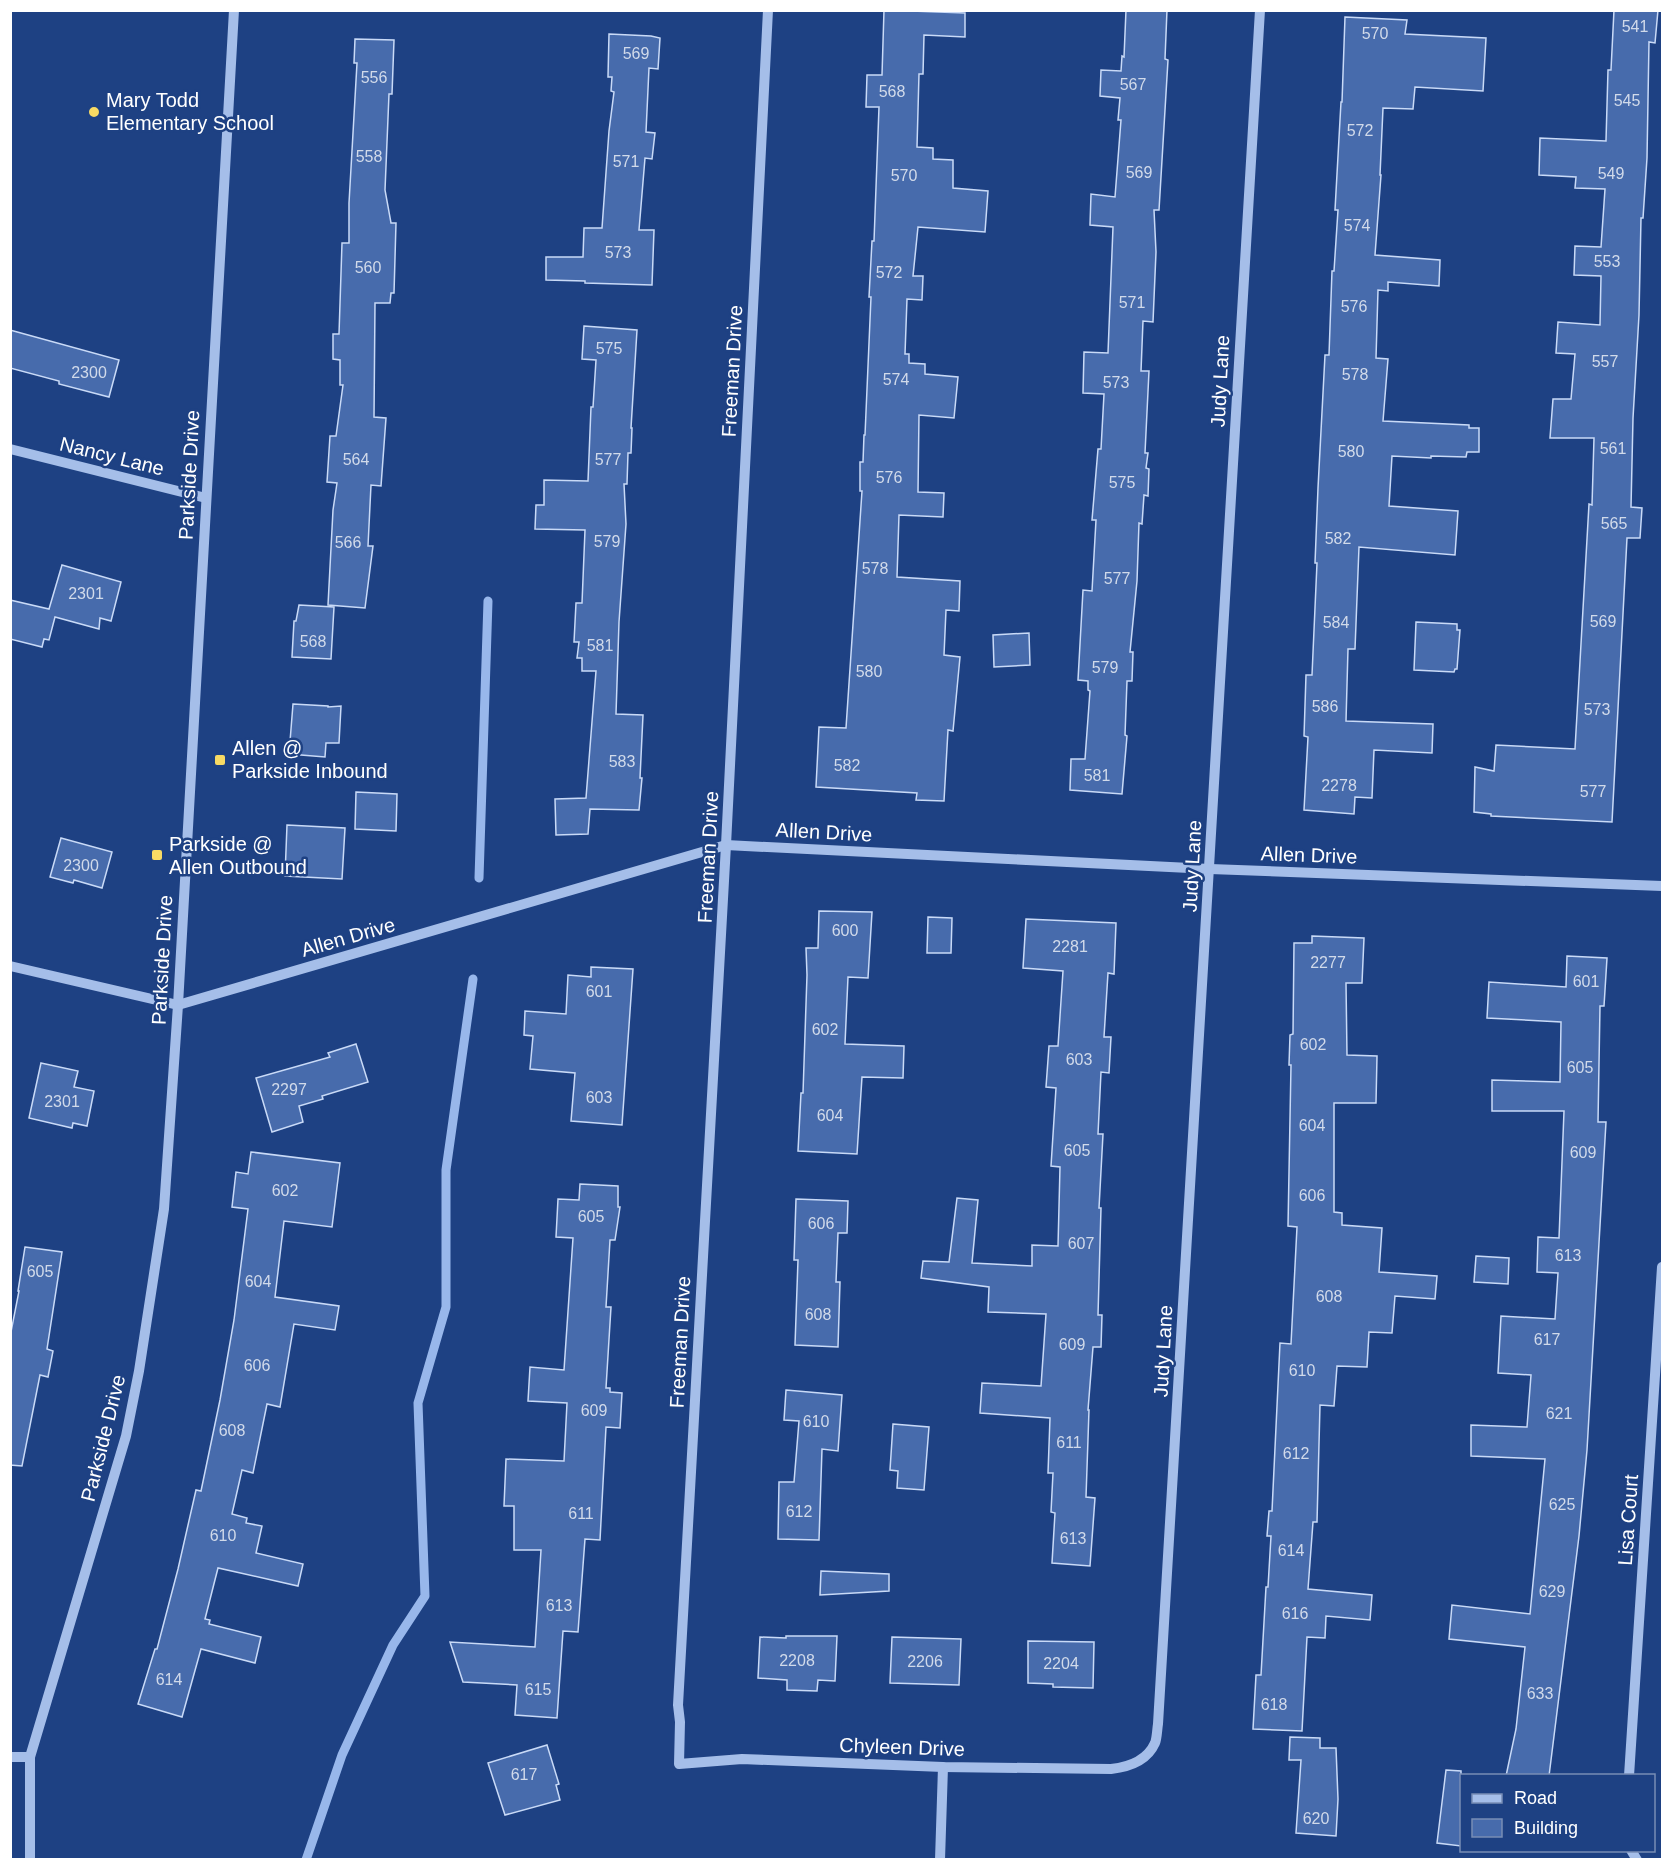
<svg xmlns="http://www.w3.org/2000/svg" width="1673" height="1870" font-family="Helvetica,sans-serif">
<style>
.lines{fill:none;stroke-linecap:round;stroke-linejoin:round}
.stream{stroke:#98b7eb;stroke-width:9}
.building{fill:#476bac;stroke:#c9daf7;stroke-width:1.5}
.minor{stroke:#a5bee9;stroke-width:10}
.poi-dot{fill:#f8da64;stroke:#1e4183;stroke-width:2}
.labels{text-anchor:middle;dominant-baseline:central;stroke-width:5;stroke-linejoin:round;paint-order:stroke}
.number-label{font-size:16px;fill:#d1daea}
.poi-label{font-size:20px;fill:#fff;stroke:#1e4183;text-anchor:start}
.street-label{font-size:20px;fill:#fff;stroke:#1e4183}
</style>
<rect width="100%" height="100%" fill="#1e4183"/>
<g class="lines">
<g class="stream">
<polyline points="479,878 488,601"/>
<polyline points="306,1860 342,1755 393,1645 425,1596 418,1403 446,1307 446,1170 473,979"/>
</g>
</g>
<g class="building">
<polygon points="884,10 965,13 965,37 924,35 923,74 919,74 917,147 933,148 933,159 953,160 953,188 988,191 985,232 918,227 913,276 923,276 922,300 907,299 905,354 909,354 909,363 925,364 925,374 958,377 954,418 919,415 918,492 944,493 943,517 899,515 897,577 960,581 959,611 946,610 944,655 960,657 953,731 948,730 944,801 916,800 917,793 816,787 819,727 846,728 862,491 860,491 860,462 863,462 864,435 865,435 871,297 869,297 872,241 874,241 879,107 866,107 867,75 882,75"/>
<polygon points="1126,10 1167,10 1165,59 1168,60 1159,210 1154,210 1156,252 1153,322 1143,321 1141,371 1149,371 1145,453 1148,453 1146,468 1149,469 1148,496 1144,495 1142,524 1139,523 1137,581 1130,652 1133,652 1132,681 1127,681 1125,735 1127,736 1122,794 1070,790 1071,759 1085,759 1090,691 1088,690 1088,681 1078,680 1083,590 1092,591 1096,520 1092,520 1098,449 1101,449 1104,394 1083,393 1084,352 1108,353 1113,227 1090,225 1091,194 1115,197 1121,120 1118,120 1120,98 1100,96 1101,70 1121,71 1122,56 1124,57"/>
<polygon points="1614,10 1658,10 1655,43 1649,42 1647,158 1643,218 1641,218 1639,315 1633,418 1631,507 1642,508 1640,538 1627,538 1612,822 1491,816 1491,814 1474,812 1475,767 1494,771 1496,745 1575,749 1589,504 1592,505 1594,438 1550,438 1553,399 1571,399 1575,354 1556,353 1558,322 1600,325 1601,276 1574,275 1575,246 1601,247 1605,189 1575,188 1576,177 1539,175 1540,138 1606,141 1608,70 1611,70"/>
<polygon points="1345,17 1407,20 1405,34 1486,38 1483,91 1415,87 1413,109 1383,108 1380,175 1381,175 1375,255 1440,260 1439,286 1388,282 1388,291 1378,290 1376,358 1388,359 1383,421 1469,425 1469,428 1479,428 1479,452 1467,452 1466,457 1431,456 1431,458 1392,456 1389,506 1458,511 1455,555 1359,547 1355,649 1348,649 1346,721 1433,724 1432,753 1374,750 1372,798 1355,797 1354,814 1304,810 1308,737 1304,736 1306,675 1312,675 1317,563 1315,563 1318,488 1325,355 1329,355 1332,271 1334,271 1338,210 1335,210 1341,102 1342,102"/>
<polygon points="609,34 651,36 660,38 658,69 649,68 646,132 655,133 652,159 645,158 639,230 654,230 652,285 585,283 585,281 546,280 546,257 583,257 584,228 602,228 609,131 614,92 611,91 612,77 608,77"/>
<polygon points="355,39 394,40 392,94 389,94 385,190 391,223 396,223 394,293 391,293 390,303 375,303 374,417 386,418 381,486 371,485 368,546 373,546 365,608 328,605 333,510 337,483 327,482 330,436 336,436 343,385 340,385 340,360 333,359 333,334 339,334 342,243 349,243 349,203 357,63 354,63"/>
<polygon points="584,326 637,330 631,428 632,428 631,453 628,453 627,484 624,484 626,524 619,622 616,714 643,715 640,778 642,778 639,810 590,809 588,834 556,835 555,799 586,798 596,671 582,671 582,658 577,658 579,642 574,642 576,603 582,603 585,530 535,529 536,505 544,505 544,480 588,481 591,407 593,407 596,360 582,359"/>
<polygon points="10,330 119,360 109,397 59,384 59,381 10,368"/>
<polygon points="62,565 121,582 111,621 100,618 99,629 55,617 49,640 44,639 42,647 10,639 10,600 49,609"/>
<polygon points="299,605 334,607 331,659 292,657 294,621 296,621"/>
<polygon points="1416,622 1457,624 1457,630 1460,630 1457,669 1455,669 1454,672 1414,670"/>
<polygon points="1029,633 1030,665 994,667 993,635"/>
<polygon points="293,704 328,706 328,707 341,706 339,743 326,743 325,757 289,754"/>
<polygon points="356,792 397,794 396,831 355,829"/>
<polygon points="287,825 345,828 342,879 285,876"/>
<polygon points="61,838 112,852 102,888 74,880 73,883 50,877"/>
<polygon points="819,911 872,912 868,978 848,977 845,1044 904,1046 903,1078 862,1077 857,1154 798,1151 801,1093 803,1093 807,975 806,948 818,948"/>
<polygon points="928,917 952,918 951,953 927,953"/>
<polygon points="1026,919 1116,923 1114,974 1108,973 1104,1037 1111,1037 1109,1073 1101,1072 1098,1134 1103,1134 1099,1208 1101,1208 1098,1315 1102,1315 1101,1347 1093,1347 1088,1410 1089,1410 1086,1497 1095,1498 1090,1566 1052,1563 1055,1513 1051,1512 1053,1473 1048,1473 1050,1418 980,1413 982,1383 1041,1386 1046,1314 988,1312 989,1287 921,1278 923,1261 949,1262 957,1198 978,1200 972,1263 1032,1266 1032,1245 1058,1246 1060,1167 1051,1166 1056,1088 1046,1087 1049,1046 1058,1046 1063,971 1023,968"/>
<polygon points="1312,936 1364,938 1362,983 1346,983 1347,1055 1377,1056 1376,1103 1334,1103 1334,1212 1342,1213 1342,1225 1382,1228 1379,1272 1437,1276 1435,1299 1395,1296 1392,1333 1369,1332 1367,1367 1337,1366 1334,1406 1320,1405 1317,1522 1313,1522 1308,1589 1372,1595 1370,1620 1326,1616 1325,1638 1307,1637 1302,1731 1253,1729 1256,1675 1261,1675 1266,1587 1268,1587 1271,1536 1267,1536 1269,1511 1272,1511 1280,1343 1291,1344 1297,1227 1288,1226 1291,1065 1289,1065 1290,1035 1293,1034 1294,943 1312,943"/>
<polygon points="1567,956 1607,958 1604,1006 1600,1006 1598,1122 1606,1122 1587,1450 1579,1536 1549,1776 1506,1776 1516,1729 1525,1647 1449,1639 1452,1605 1530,1614 1545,1459 1471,1456 1471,1425 1527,1427 1531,1375 1498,1373 1501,1316 1555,1319 1558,1273 1537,1272 1538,1237 1559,1238 1564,1111 1492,1111 1492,1080 1560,1082 1561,1022 1487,1018 1489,982 1566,987"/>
<polygon points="591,967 633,969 622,1125 571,1121 575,1073 530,1069 533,1036 524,1035 525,1011 566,1014 568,975 591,977"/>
<polygon points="356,1044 368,1082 322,1096 323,1099 299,1106 303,1122 272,1132 256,1078 330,1057 328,1053"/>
<polygon points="41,1063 78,1071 74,1087 94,1091 87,1126 73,1123 72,1128 29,1118"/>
<polygon points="251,1152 340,1163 332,1227 284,1221 275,1297 339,1306 335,1330 294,1324 280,1407 267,1404 253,1473 242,1470 232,1514 247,1518 246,1523 262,1526 256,1553 303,1564 298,1586 218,1568 205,1619 210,1620 209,1624 261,1637 255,1663 201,1649 182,1717 138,1704 155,1649 157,1649 178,1569 196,1490 201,1491 220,1400 234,1320 248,1209 232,1207 236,1172 248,1174"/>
<polygon points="580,1184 618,1186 618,1207 620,1207 615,1240 610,1240 606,1307 611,1307 606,1388 610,1388 610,1392 622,1393 620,1428 606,1427 600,1540 585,1539 578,1632 563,1631 557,1718 515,1715 517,1685 463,1682 450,1642 535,1647 541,1550 514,1550 514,1506 504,1506 506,1459 564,1461 567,1403 528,1401 530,1367 564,1370 573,1238 556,1237 558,1199 579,1200"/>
<polygon points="796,1199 848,1201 847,1233 838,1233 836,1282 840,1282 838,1347 795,1345 798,1260 794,1260"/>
<polygon points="25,1247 62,1252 47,1349 53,1351 48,1377 40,1375 22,1466 10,1465 10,1337 19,1291 18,1291"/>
<polygon points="1476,1256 1509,1258 1508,1284 1474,1282"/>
<polygon points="786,1390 842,1395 838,1451 822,1449 819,1540 778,1539 779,1482 794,1482 799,1421 784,1420"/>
<polygon points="893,1424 929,1427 924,1490 897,1488 898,1471 890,1470"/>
<polygon points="821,1571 889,1574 889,1591 820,1595"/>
<polygon points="786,1636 837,1636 835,1681 818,1680 817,1691 787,1690 787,1680 758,1678 760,1637 786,1638"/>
<polygon points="892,1637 961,1639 959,1685 890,1683"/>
<polygon points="1028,1641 1094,1642 1093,1688 1053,1687 1053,1684 1028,1683"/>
<polygon points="1290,1737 1320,1738 1320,1748 1336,1748 1338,1799 1336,1836 1296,1833 1301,1760 1289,1760"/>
<polygon points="547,1745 559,1784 556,1785 560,1800 505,1815 488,1763"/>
<polygon points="1446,1770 1461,1771 1461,1846 1437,1843"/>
</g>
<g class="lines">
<g class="minor">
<path d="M768,10L726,845L678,1705L680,1722L679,1764L742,1759L943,1767L1111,1769C1129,1767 1147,1761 1155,1743C1157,1738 1157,1730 1158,1724L1260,10"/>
<polyline points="10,449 206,498"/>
<polyline points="10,966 178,1005 726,845 1210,869 1662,886"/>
<polyline points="10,1757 30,1757"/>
<polyline points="1629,1776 1662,1267"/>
<polyline points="1631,1850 1637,1860"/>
<polyline points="30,1860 30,1757 126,1436 139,1371 164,1209 178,1005 234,10"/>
<polyline points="940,1860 943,1767"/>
</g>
</g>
<g class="poi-dot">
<circle cx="94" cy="112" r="6"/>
<rect x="214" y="754" width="12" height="12" rx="3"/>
<rect x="151" y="849" width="12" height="12" rx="3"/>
</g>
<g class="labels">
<g class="number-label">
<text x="1635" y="26">541</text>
<text x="1375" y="33">570</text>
<text x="636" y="53">569</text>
<text x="374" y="77">556</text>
<text x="1133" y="84">567</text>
<text x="892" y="91">568</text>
<text x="1627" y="100">545</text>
<text x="1360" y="130">572</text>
<text x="369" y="156">558</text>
<text x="626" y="161">571</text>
<text x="1139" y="172">569</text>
<text x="1611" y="173">549</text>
<text x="904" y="175">570</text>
<text x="1357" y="225">574</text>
<text x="618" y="252">573</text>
<text x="1607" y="261">553</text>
<text x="368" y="267">560</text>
<text x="889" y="272">572</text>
<text x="1132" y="302">571</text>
<text x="1354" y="306">576</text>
<text x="609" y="348">575</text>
<text x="1605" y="361">557</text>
<text x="89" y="372">2300</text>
<text x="1355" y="374">578</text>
<text x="896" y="379">574</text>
<text x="1116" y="382">573</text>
<text x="1613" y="448">561</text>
<text x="1351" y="451">580</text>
<text x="356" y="459">564</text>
<text x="608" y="459">577</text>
<text x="889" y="477">576</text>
<text x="1122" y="482">575</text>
<text x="1614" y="523">565</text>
<text x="1338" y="538">582</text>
<text x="607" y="541">579</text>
<text x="348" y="542">566</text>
<text x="875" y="568">578</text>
<text x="1117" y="578">577</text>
<text x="86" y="593">2301</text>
<text x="1603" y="621">569</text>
<text x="1336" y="622">584</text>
<text x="313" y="641">568</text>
<text x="600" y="645">581</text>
<text x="1105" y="667">579</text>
<text x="869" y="671">580</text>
<text x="1325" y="706">586</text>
<text x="1597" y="709">573</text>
<text x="622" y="761">583</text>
<text x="847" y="765">582</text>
<text x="1097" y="775">581</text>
<text x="1339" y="785">2278</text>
<text x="1593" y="791">577</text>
<text x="81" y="865">2300</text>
<text x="845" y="930">600</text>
<text x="1070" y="946">2281</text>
<text x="1328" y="962">2277</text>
<text x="1586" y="981">601</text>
<text x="599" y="991">601</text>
<text x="825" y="1029">602</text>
<text x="1313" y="1044">602</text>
<text x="1079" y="1059">603</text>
<text x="1580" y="1067">605</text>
<text x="289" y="1089">2297</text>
<text x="599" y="1097">603</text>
<text x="62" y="1101">2301</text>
<text x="830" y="1115">604</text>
<text x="1312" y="1125">604</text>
<text x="1077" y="1150">605</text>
<text x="1583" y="1152">609</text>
<text x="285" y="1190">602</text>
<text x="1312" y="1195">606</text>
<text x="591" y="1216">605</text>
<text x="821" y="1223">606</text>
<text x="1081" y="1243">607</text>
<text x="1568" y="1255">613</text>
<text x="40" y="1271">605</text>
<text x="258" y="1281">604</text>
<text x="1329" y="1296">608</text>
<text x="818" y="1314">608</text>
<text x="1547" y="1339">617</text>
<text x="1072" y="1344">609</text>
<text x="257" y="1365">606</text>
<text x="1302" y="1370">610</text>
<text x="594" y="1410">609</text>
<text x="1559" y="1413">621</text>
<text x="816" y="1421">610</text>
<text x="232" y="1430">608</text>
<text x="1069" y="1442">611</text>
<text x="1296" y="1453">612</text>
<text x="1562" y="1504">625</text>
<text x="799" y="1511">612</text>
<text x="581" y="1513">611</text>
<text x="223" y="1535">610</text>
<text x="1073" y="1538">613</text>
<text x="1291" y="1550">614</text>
<text x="1552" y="1591">629</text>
<text x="559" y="1605">613</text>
<text x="1295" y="1613">616</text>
<text x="797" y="1660">2208</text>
<text x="925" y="1661">2206</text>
<text x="1061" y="1663">2204</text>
<text x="169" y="1679">614</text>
<text x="538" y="1689">615</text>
<text x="1540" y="1693">633</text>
<text x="1274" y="1704">618</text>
<text x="524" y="1774">617</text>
<text x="1316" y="1818">620</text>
</g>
<g class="poi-label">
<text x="106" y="100">Mary Todd<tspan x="106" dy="23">Elementary School</tspan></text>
<text x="232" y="748">Allen @<tspan x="232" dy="23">Parkside Inbound</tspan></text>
<text x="169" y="844">Parkside @<tspan x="169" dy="23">Allen Outbound</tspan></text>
</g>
<g class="street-label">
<text transform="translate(732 371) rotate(-87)">Freeman Drive</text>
<text transform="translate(1220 381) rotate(-87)">Judy Lane</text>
<text transform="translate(112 456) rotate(14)">Nancy Lane</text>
<text transform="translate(189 475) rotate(-87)">Parkside Drive</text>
<text transform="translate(824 832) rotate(3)">Allen Drive</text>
<text transform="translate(1309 855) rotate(2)">Allen Drive</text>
<text transform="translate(708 857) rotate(-87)">Freeman Drive</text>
<text transform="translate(1192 866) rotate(-87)">Judy Lane</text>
<text transform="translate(348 937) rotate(-16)">Allen Drive</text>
<text transform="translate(162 960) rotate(-87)">Parkside Drive</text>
<text transform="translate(680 1342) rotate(-87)">Freeman Drive</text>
<text transform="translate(1163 1351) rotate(-87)">Judy Lane</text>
<text transform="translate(103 1438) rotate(-76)">Parkside Drive</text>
<text transform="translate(1628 1520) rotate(-86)">Lisa Court</text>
<text transform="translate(902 1747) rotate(2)">Chyleen Drive</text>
</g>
</g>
<rect width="1673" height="1870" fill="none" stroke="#ffffff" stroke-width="24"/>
<rect x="1460" y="1774" width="195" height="78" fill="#1e4183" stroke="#788db5" stroke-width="1.5"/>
<rect x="1472" y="1794" width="30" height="9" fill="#a5bee9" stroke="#788db5" stroke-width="1.5"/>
<text x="1514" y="1804" font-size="18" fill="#ffffff">Road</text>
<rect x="1472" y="1819" width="30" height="18" fill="#476bac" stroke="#788db5" stroke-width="1.5"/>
<text x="1514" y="1834" font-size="18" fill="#ffffff">Building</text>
</svg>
